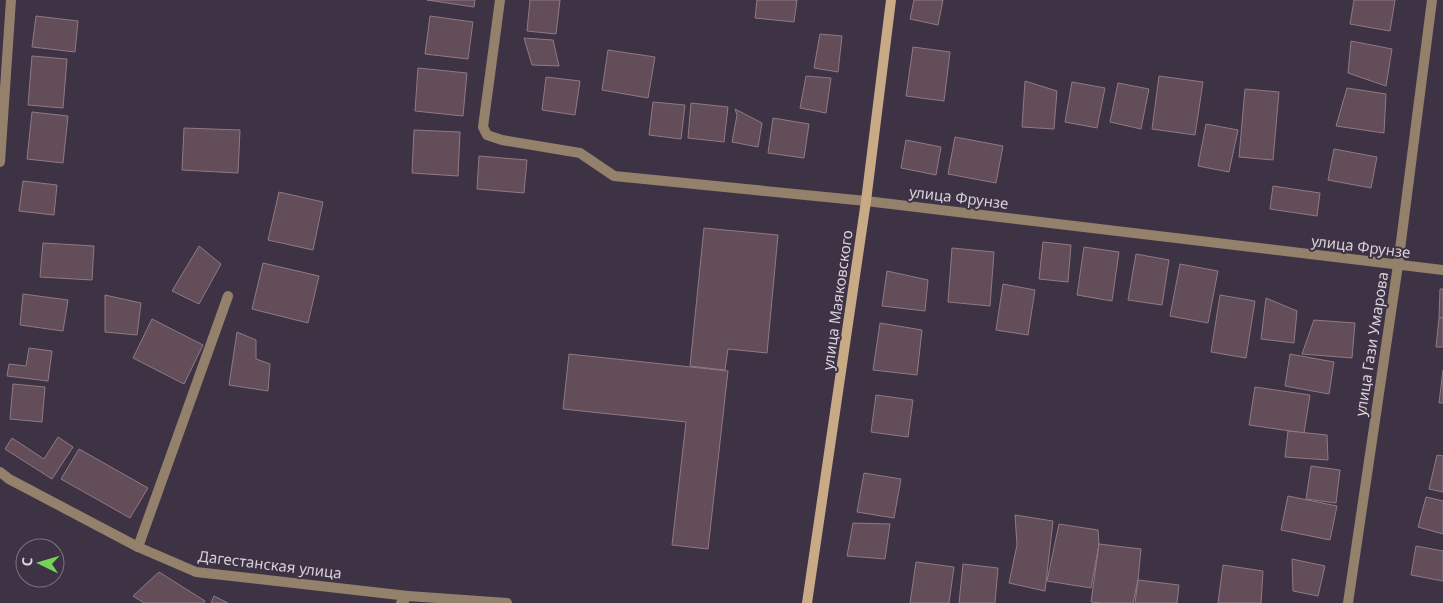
<svg xmlns="http://www.w3.org/2000/svg" width="1443" height="603" font-family="'Noto Sans',sans-serif">
<style>
.building{fill:#624d59;stroke:#907985}
.lines{fill:none;stroke-linecap:round;stroke-linejoin:round}
.lane{stroke:#94816b;stroke-width:10}
.street{stroke:#94816b;stroke-width:10}
.secondary{stroke:#c8aa87;stroke-width:10}
.labels{text-anchor:middle;dominant-baseline:central;stroke-width:4;stroke-linejoin:round;paint-order:stroke}
.street-label{font-size:15px;fill:#d8d1dc;stroke:#3e3344}
</style>
<rect width="100%" height="100%" fill="#3e3344"/>
<g class="building">
<polygon points="427,0 475,0 474,7"/>
<polygon points="530,0 560,0 556,34 527,31"/>
<polygon points="757,0 797,0 794,22 755,18"/>
<polygon points="914,0 943,0 938,25 910,19"/>
<polygon points="1354,0 1395,0 1390,31 1350,24"/>
<polygon points="36,16 78,21 75,52 32,47"/>
<polygon points="430,16 473,22 468,59 425,54"/>
<polygon points="820,34 842,36 838,72 814,68"/>
<polygon points="524,38 553,40 559,66 532,65"/>
<polygon points="1351,41 1392,49 1386,86 1348,73"/>
<polygon points="913,47 950,52 944,101 906,96"/>
<polygon points="608,50 655,57 648,98 602,90"/>
<polygon points="32,56 67,59 63,108 28,105"/>
<polygon points="418,68 467,73 463,116 415,111"/>
<polygon points="806,76 831,78 826,113 800,108"/>
<polygon points="1159,76 1203,82 1195,135 1152,129"/>
<polygon points="546,77 580,81 575,115 542,110"/>
<polygon points="1025,81 1057,91 1054,129 1022,127"/>
<polygon points="1072,82 1105,88 1097,128 1065,122"/>
<polygon points="1118,83 1149,89 1141,129 1110,122"/>
<polygon points="1347,88 1386,94 1384,133 1336,126"/>
<polygon points="1245,89 1279,92 1273,160 1239,157"/>
<polygon points="653,102 685,105 681,139 649,135"/>
<polygon points="691,103 728,107 724,142 688,138"/>
<polygon points="735,109 762,123 758,147 732,142 737,115"/>
<polygon points="32,112 68,116 63,163 27,159"/>
<polygon points="773,118 809,124 804,158 768,153"/>
<polygon points="1206,124 1238,130 1229,172 1198,166"/>
<polygon points="184,128 240,130 238,173 182,170"/>
<polygon points="414,130 460,132 458,176 412,173"/>
<polygon points="955,137 1003,146 996,183 948,174"/>
<polygon points="906,140 941,147 936,175 901,168"/>
<polygon points="1334,149 1377,157 1371,188 1328,180"/>
<polygon points="479,156 527,160 524,193 477,189"/>
<polygon points="23,181 57,185 54,215 19,211"/>
<polygon points="1273,186 1320,193 1317,216 1270,209"/>
<polygon points="279,192 323,202 313,250 268,240"/>
<polygon points="704,228 778,235 767,353 728,349 725,370 690,366"/>
<polygon points="1043,242 1071,245 1068,282 1039,279"/>
<polygon points="43,243 94,246 92,280 40,277"/>
<polygon points="199,246 221,264 199,304 172,291"/>
<polygon points="1084,247 1119,252 1112,301 1077,295"/>
<polygon points="952,248 994,252 990,306 948,302"/>
<polygon points="1136,254 1169,260 1162,305 1128,300"/>
<polygon points="263,263 319,276 308,323 252,309"/>
<polygon points="1180,264 1218,271 1208,323 1170,316"/>
<polygon points="887,271 928,280 925,311 882,306"/>
<polygon points="1003,284 1035,290 1028,335 996,330"/>
<polygon points="1440,289 1443,289 1443,318 1439,318"/>
<polygon points="23,294 68,300 63,331 20,325"/>
<polygon points="105,295 141,303 137,335 105,332"/>
<polygon points="1220,295 1255,301 1246,358 1211,352"/>
<polygon points="1266,298 1297,311 1294,343 1261,339"/>
<polygon points="1439,318 1443,318 1443,347 1436,347"/>
<polygon points="152,319 203,345 184,384 133,358"/>
<polygon points="1314,320 1355,323 1352,358 1302,354"/>
<polygon points="880,323 922,330 917,375 873,370"/>
<polygon points="237,332 256,340 256,359 270,364 268,391 229,385"/>
<polygon points="29,348 52,351 48,381 7,376 9,364 26,366"/>
<polygon points="569,354 728,371 708,549 672,545 686,422 563,409"/>
<polygon points="1290,354 1334,362 1329,394 1285,386"/>
<polygon points="1443,370 1443,403 1439,403"/>
<polygon points="13,384 45,387 42,422 10,419"/>
<polygon points="1255,387 1310,395 1304,433 1249,425"/>
<polygon points="876,395 913,400 908,437 871,432"/>
<polygon points="1288,431 1327,435 1328,460 1285,457"/>
<polygon points="58,437 73,447 52,479 5,449 12,438 44,459"/>
<polygon points="79,449 148,488 130,518 61,479"/>
<polygon points="1437,455 1443,456 1443,492 1429,489"/>
<polygon points="1311,466 1340,470 1336,503 1306,499"/>
<polygon points="864,473 901,479 894,518 857,512"/>
<polygon points="1288,496 1337,506 1330,540 1281,530"/>
<polygon points="1426,497 1443,501 1443,534 1418,527"/>
<polygon points="1015,515 1053,521 1045,591 1009,583 1017,545"/>
<polygon points="853,523 890,524 885,559 847,556"/>
<polygon points="1059,524 1098,530 1099,544 1091,588 1047,581"/>
<polygon points="1099,544 1141,549 1138,580 1133,603 1101,603 1091,602"/>
<polygon points="1416,546 1443,551 1443,581 1411,575"/>
<polygon points="1292,559 1325,566 1318,596 1293,591"/>
<polygon points="916,562 954,567 949,603 910,603"/>
<polygon points="963,564 998,568 995,603 959,603"/>
<polygon points="1223,565 1263,571 1261,603 1218,603"/>
<polygon points="159,572 205,601 204,603 144,603 133,596"/>
<polygon points="1138,580 1179,585 1177,603 1135,603"/>
<polygon points="214,596 228,603 211,603"/>
</g>
<g class="lines">
<polyline class="lane" points="138,547 228,296"/>
<g class="street">
<polyline points="500,0 483,127 487,135 502,140 580,153 614,176 866,201 1443,270"/>
<polyline points="0,162 11,0"/>
<polyline points="0,472 9,479 138,547 196,572 408,596"/>
<polyline points="401,603 408,596 507,603"/>
<polyline points="1348,603 1398,265 1432,0"/>
</g>
<polyline class="secondary" points="807,603 866,201 891,0"/>
</g>
<g class="labels">
<g class="street-label">
<text transform="translate(959 197) rotate(7)">улица Фрунзе</text>
<text transform="translate(1361 246) rotate(7)">улица Фрунзе</text>
<text transform="translate(837 300) rotate(-82)">улица Маяковского</text>
<text transform="translate(1371 344) rotate(-81)">улица Гази Умарова</text>
<text transform="translate(270 564) rotate(7)">Дагестанская улица</text>
</g>
</g>
<g transform="translate(40 563) rotate(275)"><circle r="24" fill="#3e3344" stroke="#7c7281"/>
<path d="M0-4L9 19L0 12L-9 19Z" fill="#77d259"/>
<text y="-8" font-size="14" font-weight="bold" text-anchor="middle" fill="#d8d1dc">С</text>
</g>
</svg>
